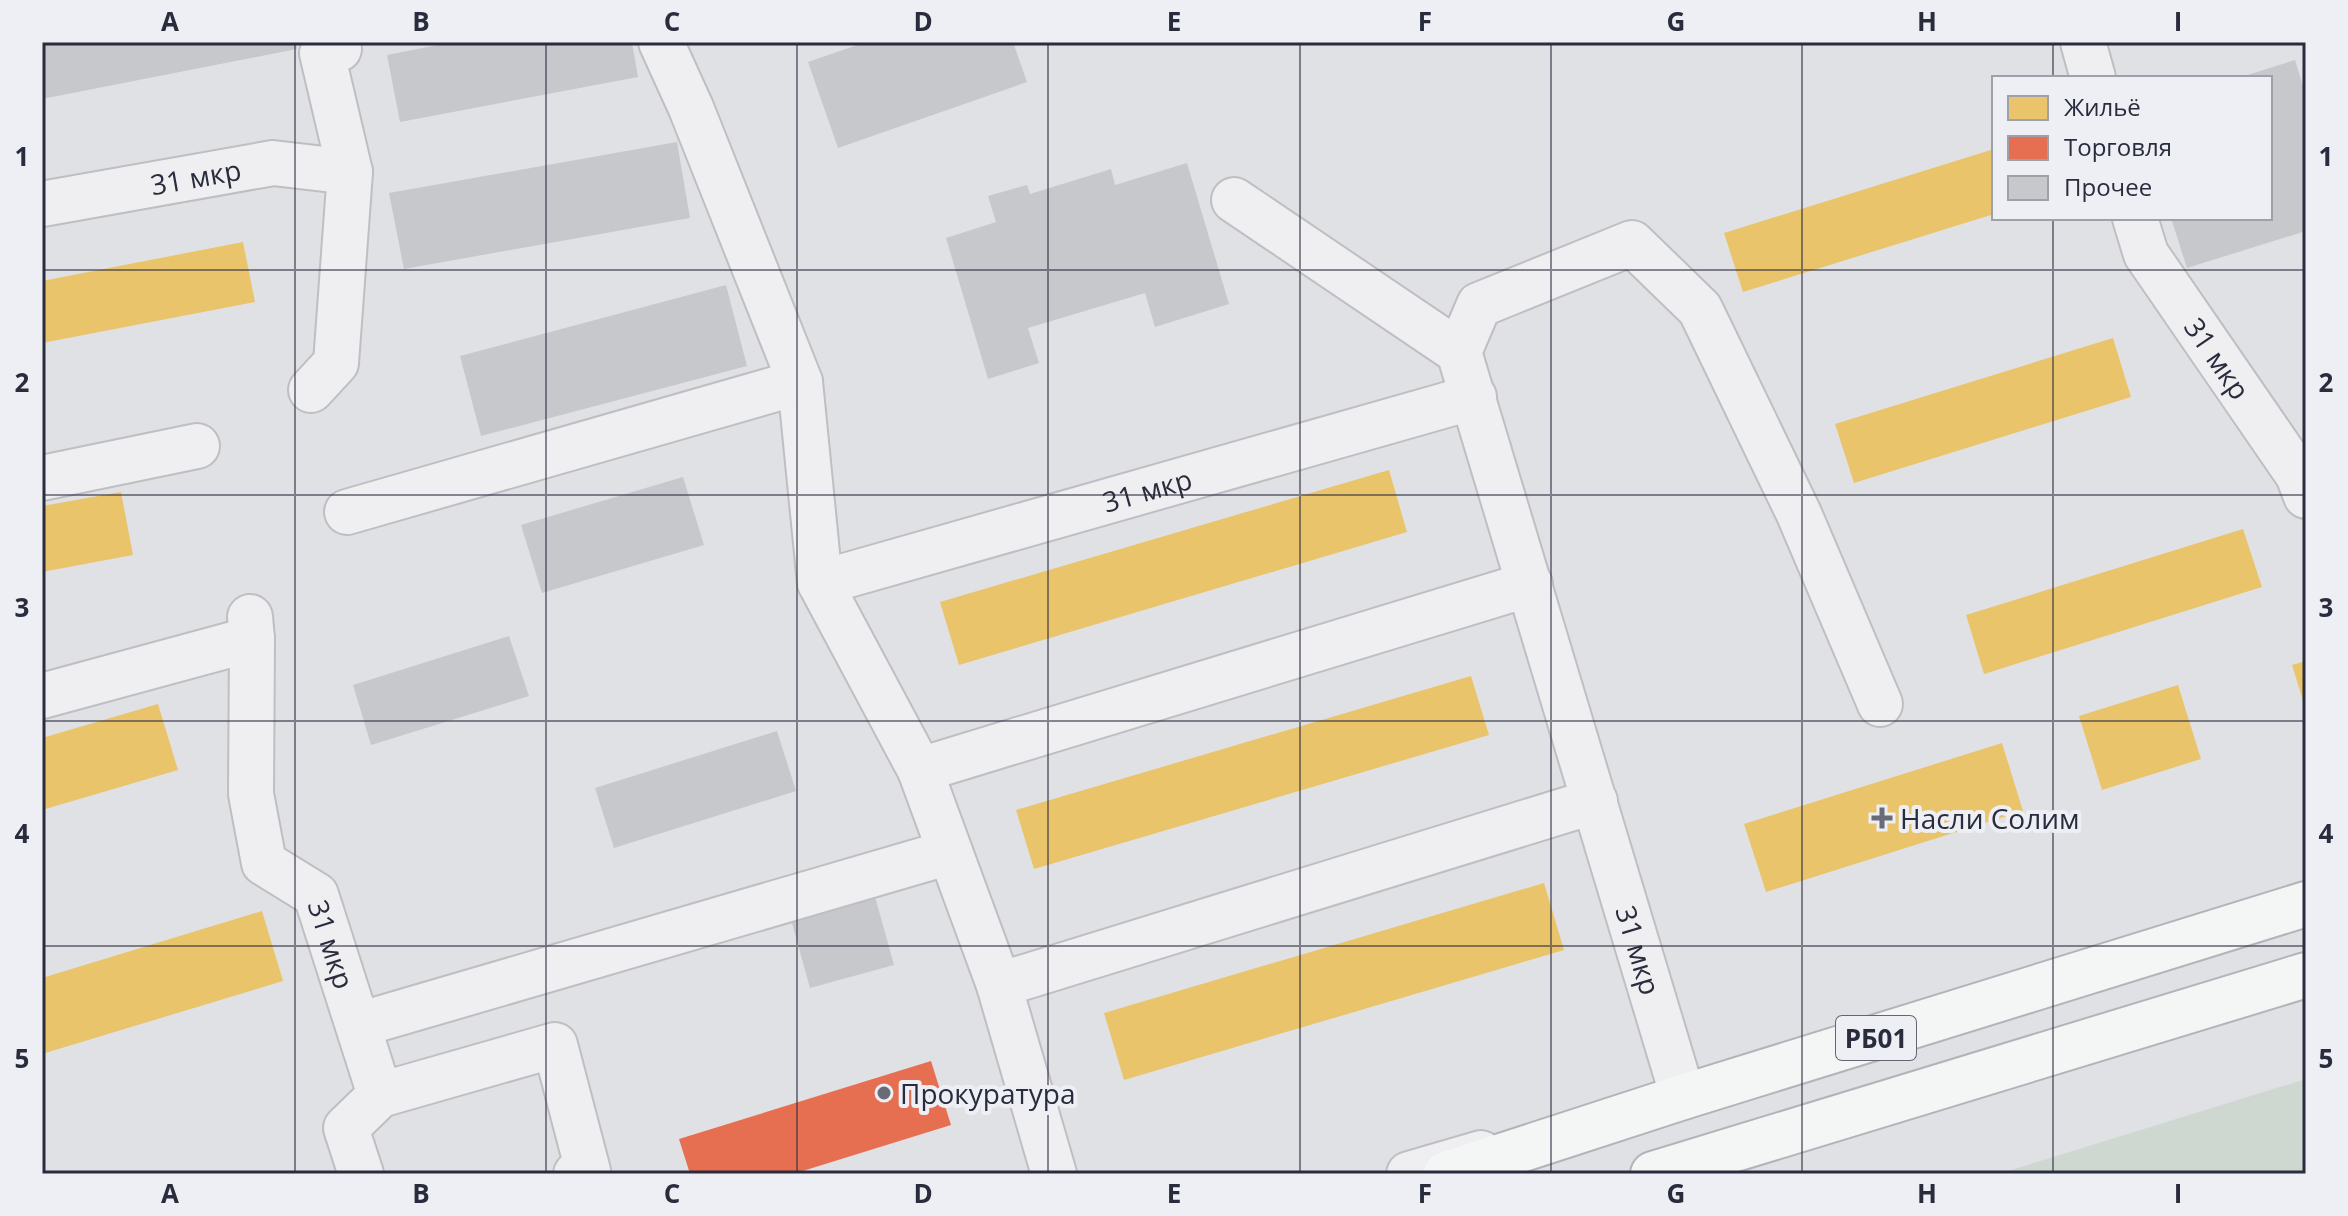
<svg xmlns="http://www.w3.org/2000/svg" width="2348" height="1216" font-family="'Open Sans',sans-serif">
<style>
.green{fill:#cfd7d1}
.homes{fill:#e9c46a}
.shops{fill:#e76f51}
.building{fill:#c6c8cc}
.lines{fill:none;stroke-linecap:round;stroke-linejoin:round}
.minor-casing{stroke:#bfbfc3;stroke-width:48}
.highway-casing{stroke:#b3b4b9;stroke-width:48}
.minor{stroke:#efeff2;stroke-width:44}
.highway{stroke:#f4f5f5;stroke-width:44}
.grid{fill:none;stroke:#292c3c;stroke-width:2;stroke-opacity:0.55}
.poi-dot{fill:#696b77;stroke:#eeeff4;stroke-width:3}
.labels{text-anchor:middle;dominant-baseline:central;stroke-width:8;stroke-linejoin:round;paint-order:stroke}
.shield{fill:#eeeff4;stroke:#646673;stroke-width:2}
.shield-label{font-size:26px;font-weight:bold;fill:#292c3c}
.street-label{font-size:28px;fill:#292c3c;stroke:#eeeff4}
.poi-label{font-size:28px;fill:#292c3c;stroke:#eeeff4;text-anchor:start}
.neatline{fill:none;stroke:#292c3c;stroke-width:3}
.grid-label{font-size:26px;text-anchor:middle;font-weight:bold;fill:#292c3c}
</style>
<rect width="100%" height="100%" fill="#e0e1e5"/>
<polygon class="green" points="2306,1079 2306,1174 1998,1174"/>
<g class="homes">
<polygon points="1994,149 1994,214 1743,292 1724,233"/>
<polygon points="243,242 255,302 42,343 42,281"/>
<polygon points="2113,338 2131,397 1854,483 1835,424"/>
<polygon points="1389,470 1407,532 959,665 940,602"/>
<polygon points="121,492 133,555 42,572 42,506"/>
<polygon points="2243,529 2262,587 1984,674 1966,615"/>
<polygon points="2306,661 2306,707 2305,707 2292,665"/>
<polygon points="1471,676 1489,735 1034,869 1016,810"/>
<polygon points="2178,685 2201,759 2102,790 2079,716"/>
<polygon points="158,704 178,770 42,810 42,738"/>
<polygon points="2002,743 2023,811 1766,892 1744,824"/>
<polygon points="1544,883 1564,950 1124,1080 1104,1013"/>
<polygon points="262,911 283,981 42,1054 42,978"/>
</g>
<polygon class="shops" points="931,1061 951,1125 793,1174 690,1174 679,1139"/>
<g class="building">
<polygon points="42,42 296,42 297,49 42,99"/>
<polygon points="453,42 632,42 638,77 400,122 387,55"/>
<polygon points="866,42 1013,42 1027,82 838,148 808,62"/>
<polygon points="2295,60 2306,96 2306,231 2187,268 2171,218 2270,218 2270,78 2241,77"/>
<polygon points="677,142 690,218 404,269 389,193"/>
<polygon points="1187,163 1229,304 1155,327 1145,293 1028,328 1039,363 988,379 946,238 996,222 988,196 1027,185 1030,194 1111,169 1115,185"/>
<polygon points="726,285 747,366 481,436 460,356"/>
<polygon points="683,477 704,545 542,593 521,525"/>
<polygon points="509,636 529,696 371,745 353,685"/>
<polygon points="777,731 796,791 614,848 595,788"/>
<polygon points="874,893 894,965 810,988 790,916"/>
</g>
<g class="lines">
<g class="minor-casing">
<g id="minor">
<polyline points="661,42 691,108 800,382 820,583 920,770 999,985 1054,1174"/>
<polyline points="2083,42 2093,78"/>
<path id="s1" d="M1234,200L1459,352L1683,1097"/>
<path id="s2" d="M42,204L273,163L350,172"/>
<path id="s3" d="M2135,218L2146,254L2298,475L2306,496"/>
<polyline points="1459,352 1479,305 1632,243 1700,309 1799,514 1880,704"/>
<polyline points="311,390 336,363 350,172 322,53 339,49"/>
<polyline points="42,478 197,446"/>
<polyline points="347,512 800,382"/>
<path id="s4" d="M820,583L1474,397"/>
<path id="s5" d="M250,617L252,639L251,794L264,863L316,895L380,1095L555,1045L588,1171L576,1174"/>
<polyline points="42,696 252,639"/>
<polyline points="920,770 1530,584"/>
<polyline points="999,985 1595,801"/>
<polyline points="358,1025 950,852"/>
<polyline points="361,1174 346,1128 380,1095"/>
<polyline points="1409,1174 1481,1153"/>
</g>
</g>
<g class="highway-casing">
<g id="highway">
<polyline points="1446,1174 1683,1097 2306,904"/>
<polyline points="1653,1174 2306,975"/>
</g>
</g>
<use href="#minor" class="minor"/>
<use href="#highway" class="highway"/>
</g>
<path class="grid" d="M295,42V1174M546,42V1174M797,42V1174M1048,42V1174M1300,42V1174M1551,42V1174M1802,42V1174M2053,42V78M2053,218V1174M42,270H2306M42,495H2306M42,721H2306M42,946H2306"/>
<g class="poi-dot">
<path d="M1878 806h8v8h8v8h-8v8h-8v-8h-8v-8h8z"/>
<circle cx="884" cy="1093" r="8"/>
</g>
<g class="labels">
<rect class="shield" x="1836" y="1016" width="80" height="44" rx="6"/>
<g class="shield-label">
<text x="1876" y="1038">РБ01</text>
</g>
<g class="street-label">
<text stroke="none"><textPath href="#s2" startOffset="156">31 мкр</textPath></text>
<text stroke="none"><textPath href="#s3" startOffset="164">31 мкр</textPath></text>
<text stroke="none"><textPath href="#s4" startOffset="340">31 мкр</textPath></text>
<text stroke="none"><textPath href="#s5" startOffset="360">31 мкр</textPath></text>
<text stroke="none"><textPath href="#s1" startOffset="896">31 мкр</textPath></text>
</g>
<g class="poi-label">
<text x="1900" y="818">Насли Солим</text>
<text x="900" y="1093">Прокуратура</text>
</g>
</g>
<rect width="2348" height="1216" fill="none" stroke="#eeeff4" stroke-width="88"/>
<rect x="1992" y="76" width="280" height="144" fill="#eeeff4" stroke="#9fa1aa" stroke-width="2"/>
<rect x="2008" y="96" width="40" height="24" fill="#e9c46a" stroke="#9fa1aa" stroke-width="2"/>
<text x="2064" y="116" font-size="24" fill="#292c3c">Жильё</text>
<rect x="2008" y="136" width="40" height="24" fill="#e76f51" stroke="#9fa1aa" stroke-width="2"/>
<text x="2064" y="156" font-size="24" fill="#292c3c">Торговля</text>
<rect x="2008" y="176" width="40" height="24" fill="#c6c8cc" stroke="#9fa1aa" stroke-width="2"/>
<text x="2064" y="196" font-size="24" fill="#292c3c">Прочее</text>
<rect x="44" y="44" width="2260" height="1128" class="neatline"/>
<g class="grid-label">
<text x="170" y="31">A</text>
<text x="421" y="31">B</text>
<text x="672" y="31">C</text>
<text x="923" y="31">D</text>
<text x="1174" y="31">E</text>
<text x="1425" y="31">F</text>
<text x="1676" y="31">G</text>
<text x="1927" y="31">H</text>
<text x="2178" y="31">I</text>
<text x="22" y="166">1</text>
<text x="2326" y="166">1</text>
<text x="22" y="392">2</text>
<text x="2326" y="392">2</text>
<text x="22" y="617">3</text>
<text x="2326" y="617">3</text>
<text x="22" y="843">4</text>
<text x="2326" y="843">4</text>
<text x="22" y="1068">5</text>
<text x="2326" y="1068">5</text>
<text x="170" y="1203">A</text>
<text x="421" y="1203">B</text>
<text x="672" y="1203">C</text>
<text x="923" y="1203">D</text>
<text x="1174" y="1203">E</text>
<text x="1425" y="1203">F</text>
<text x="1676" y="1203">G</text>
<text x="1927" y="1203">H</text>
<text x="2178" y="1203">I</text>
</g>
</svg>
